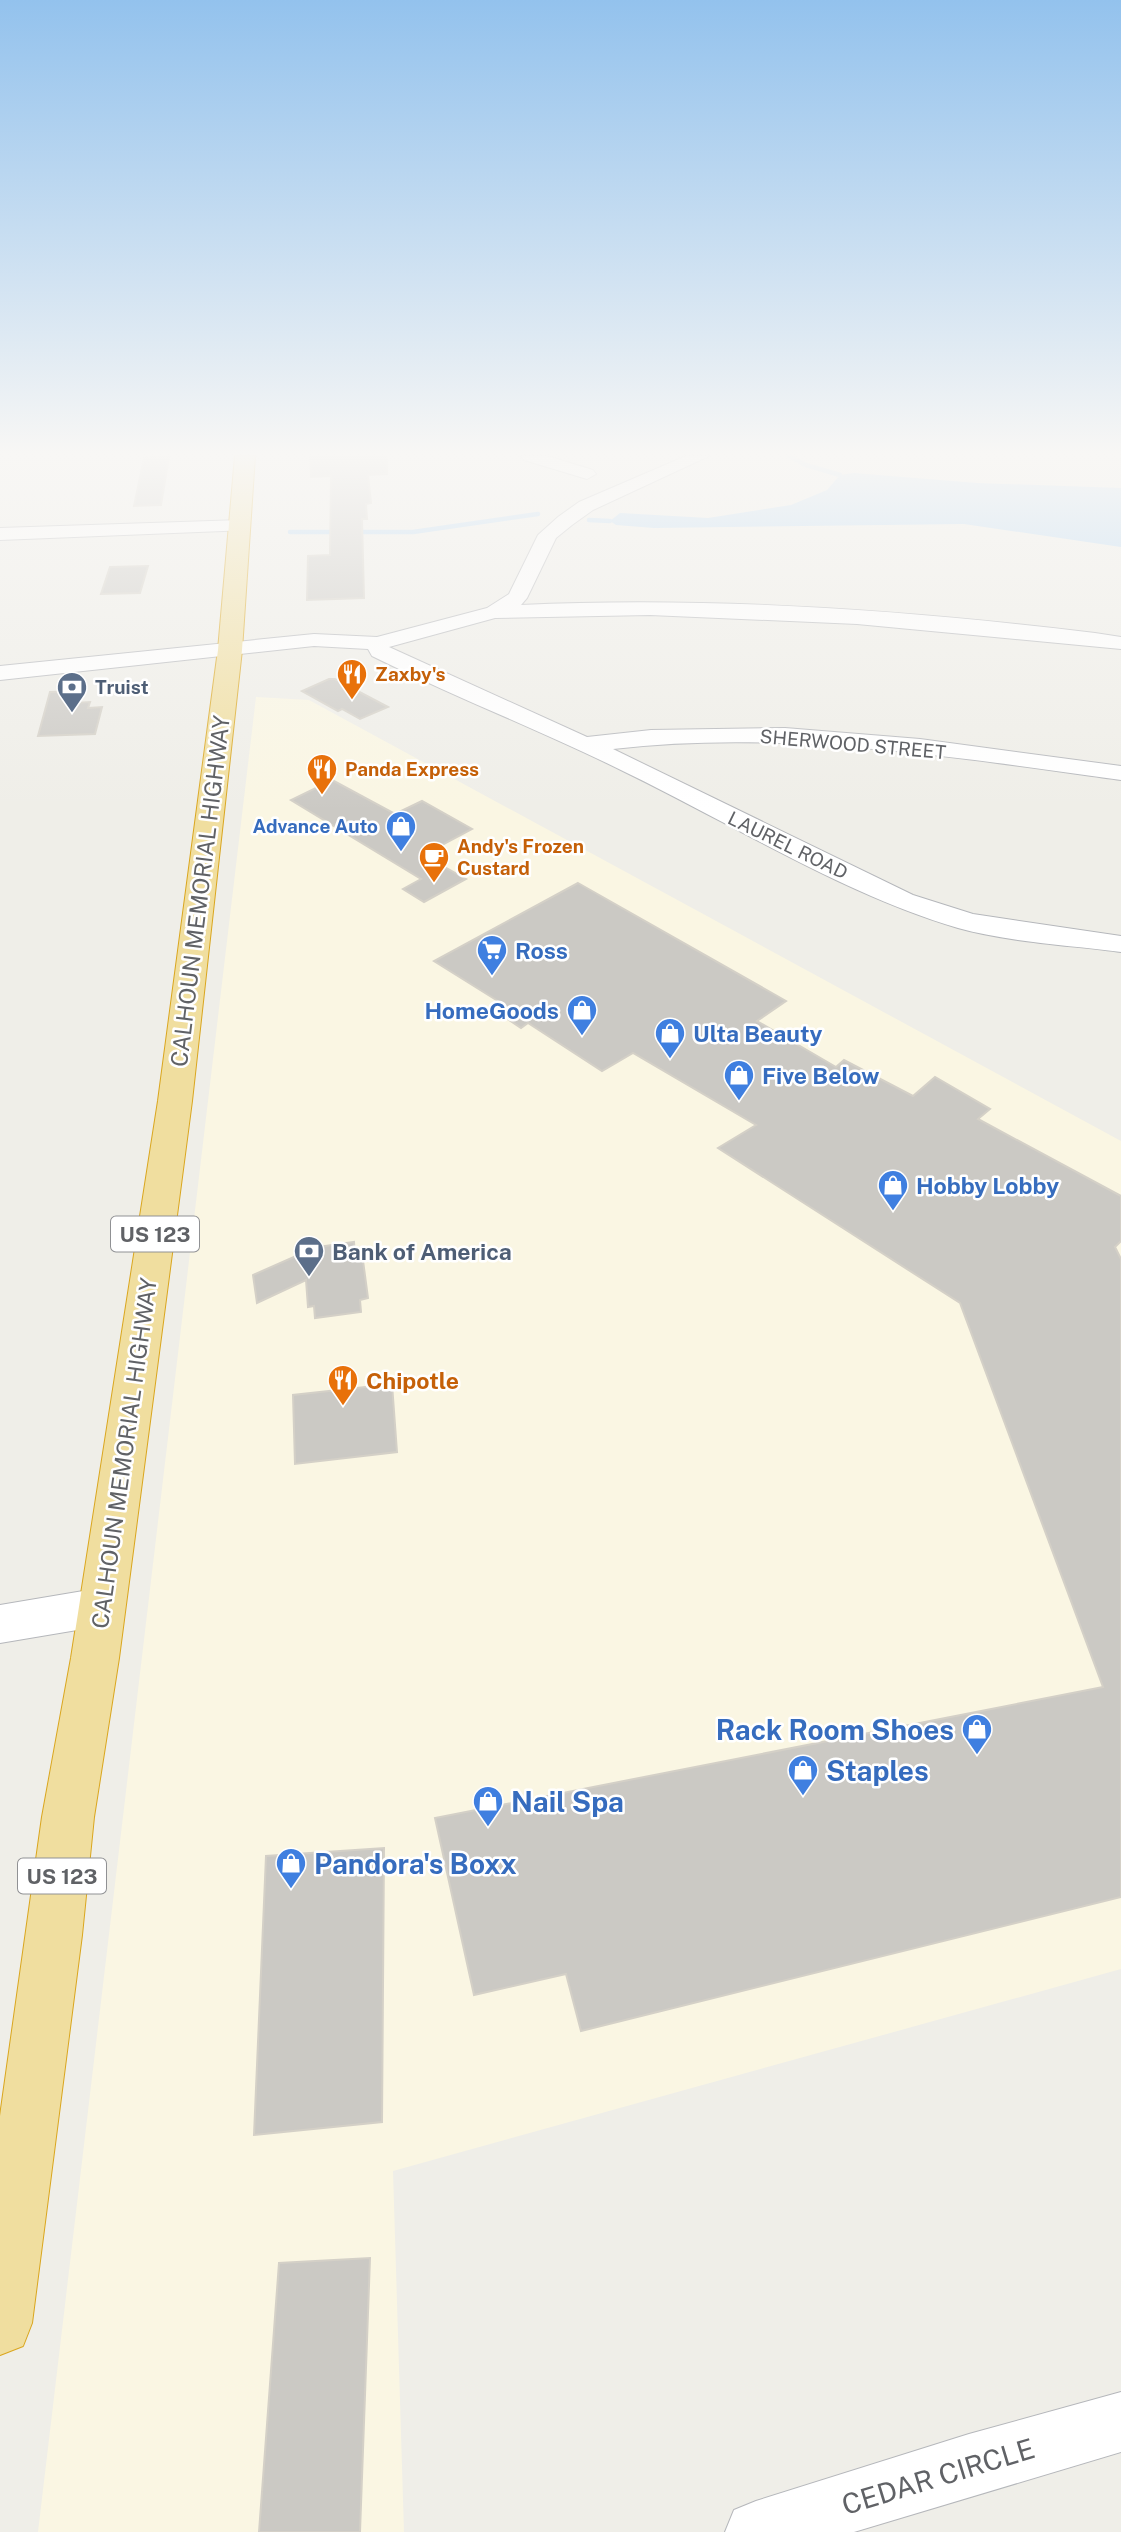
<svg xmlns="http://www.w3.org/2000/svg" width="1121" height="2532" font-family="'Public Sans',sans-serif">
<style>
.commercial{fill:#faf6e3}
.water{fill:#b3d6f4}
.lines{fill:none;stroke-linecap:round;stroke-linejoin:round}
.stream{stroke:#b3d6f4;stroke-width:4.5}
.building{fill:#cbc9c4;stroke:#d4d0c7;stroke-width:2}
.minor-casing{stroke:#b5b7bb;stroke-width:2}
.highway-casing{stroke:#daa61e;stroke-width:2}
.minor{fill:#fff;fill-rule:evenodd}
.highway{fill:#f0de9f;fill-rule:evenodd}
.labels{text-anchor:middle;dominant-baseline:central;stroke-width:5;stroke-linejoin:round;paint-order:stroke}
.far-food-label{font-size:19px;font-weight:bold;fill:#c56008;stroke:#fff;text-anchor:start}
.far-service-label{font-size:19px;font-weight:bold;fill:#4e5e75;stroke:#fff;text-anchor:start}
.far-street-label{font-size:19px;fill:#606266;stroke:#fff}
.far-shop-label{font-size:19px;font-weight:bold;fill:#366cbe;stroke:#fff;text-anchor:end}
.shield{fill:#fff;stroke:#909194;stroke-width:2}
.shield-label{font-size:21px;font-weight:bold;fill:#606266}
.street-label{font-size:23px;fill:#606266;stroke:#fff}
.shop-label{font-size:23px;font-weight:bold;fill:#366cbe;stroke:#fff;text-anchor:start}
.service-label{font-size:23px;font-weight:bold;fill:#4e5e75;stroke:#fff;text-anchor:start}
.food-label{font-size:23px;font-weight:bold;fill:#c56008;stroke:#fff;text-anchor:start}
.near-shop-label{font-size:28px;font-weight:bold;fill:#366cbe;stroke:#fff;text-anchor:start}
.near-street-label{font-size:28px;fill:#606266;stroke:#fff}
</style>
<rect width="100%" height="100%" fill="#efeee8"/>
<polygon class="commercial" points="256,697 309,700 1121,1141 1121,1969 393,2171 404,2532 38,2532"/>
<polygon class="water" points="854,473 977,483 1121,488 1121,547 964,524 654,528 616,525 610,521 620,513 708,518 791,505 827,490 840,475"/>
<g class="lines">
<g class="stream">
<polyline points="789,456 806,465 840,475"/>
<polyline points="589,520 610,521"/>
<polyline points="290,532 339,532"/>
<polyline points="352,532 413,532 538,514"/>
</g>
</g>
<g class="building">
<polygon points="310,456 387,456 387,474 368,475 371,503 366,504 367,519 362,519 364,598 307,600 308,556 330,555 331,476 311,477"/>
<polygon points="169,457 161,505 134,506 144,458"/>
<polygon points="148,566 140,593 101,594 110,567"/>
<polygon points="329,679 335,679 388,707 360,719 342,709 338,711 302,691"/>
<polygon points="77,691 74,703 90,702 88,708 102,707 95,734 38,736 50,692"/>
<polygon points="332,780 395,814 422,801 472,829 423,855 466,879 424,902 403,889 421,879 291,800"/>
<polygon points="578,883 786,1001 757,1021 836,1067 844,1060 913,1096 935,1077 990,1109 978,1119 1121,1196 1121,1241 1115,1247 1121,1259 1121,1897 581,2031 566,1974 474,1995 435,1818 1103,1687 960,1303 718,1148 756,1125 633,1053 602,1071 528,1023 521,1028 493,1009 501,1003 434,961"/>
<polygon points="354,1242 355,1254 362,1253 368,1298 360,1300 361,1312 315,1318 314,1306 308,1307 306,1280 257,1303 253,1275 303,1253 303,1249"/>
<polygon points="392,1384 397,1452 295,1464 293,1395"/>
<polygon points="384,1848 382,2122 254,2135 266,1856"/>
<polygon points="370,2258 360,2532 259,2532 279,2263"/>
</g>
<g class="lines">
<g class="minor-casing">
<g id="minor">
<polygon points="521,456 547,456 593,470 596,474 587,479 524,460"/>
<path d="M686,456H709L593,510L572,525L556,538L527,598L521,605C711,596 906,610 1095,633L1121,637V649L857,624L650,615L495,618L389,647L587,737L651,730L785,728L920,739L1121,766V780C953,757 783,729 613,749L913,895L973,914L1121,936V952C1069,945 1008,942 958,928C845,895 734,825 627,773C543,731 456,698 372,656L368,649L314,646L0,680V666L314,634L377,637L487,608L509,594L538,535L558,517L579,502Z"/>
<polygon points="241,520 248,522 250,526 248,530 0,540 0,528"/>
<polygon points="101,1588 116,1594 122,1607 116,1620 101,1626 0,1643 0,1605"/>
<polygon points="1121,2392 1121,2452 854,2532 725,2532 734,2510 756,2501 969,2434"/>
</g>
</g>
<g class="highway-casing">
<polygon id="highway" points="235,456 255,456 242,650 192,1101 119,1658 94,1817 82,1935 32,2323 23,2346 0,2355 0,2116 42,1817 71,1658 158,1101 218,650"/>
</g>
<use href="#minor" class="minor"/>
<use href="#highway" class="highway"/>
</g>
<linearGradient id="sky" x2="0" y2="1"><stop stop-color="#93c2ed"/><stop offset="0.56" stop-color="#f8f7f5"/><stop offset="1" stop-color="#f8f7f5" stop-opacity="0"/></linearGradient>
<rect width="1121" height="810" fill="url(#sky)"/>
<defs>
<g id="restaurant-pin" transform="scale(1.575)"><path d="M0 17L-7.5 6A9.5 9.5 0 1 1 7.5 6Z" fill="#e8710a" stroke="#fff"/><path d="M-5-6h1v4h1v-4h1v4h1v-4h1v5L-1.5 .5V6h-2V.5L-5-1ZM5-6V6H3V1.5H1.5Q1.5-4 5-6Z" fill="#fff"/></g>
<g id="bank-pin" transform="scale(1.575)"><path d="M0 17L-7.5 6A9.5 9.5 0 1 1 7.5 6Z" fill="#5c6f8a" stroke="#fff"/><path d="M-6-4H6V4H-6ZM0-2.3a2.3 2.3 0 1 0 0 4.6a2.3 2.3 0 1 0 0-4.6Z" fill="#fff"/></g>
<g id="shop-pin" transform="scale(1.575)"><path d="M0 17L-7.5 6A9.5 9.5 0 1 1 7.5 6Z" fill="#3f7fe0" stroke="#fff"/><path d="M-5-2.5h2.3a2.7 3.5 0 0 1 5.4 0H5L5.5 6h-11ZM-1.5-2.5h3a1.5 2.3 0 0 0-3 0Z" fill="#fff"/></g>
<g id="cafe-pin" transform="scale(1.575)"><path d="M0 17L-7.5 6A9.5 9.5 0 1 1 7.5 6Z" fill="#e8710a" stroke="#fff"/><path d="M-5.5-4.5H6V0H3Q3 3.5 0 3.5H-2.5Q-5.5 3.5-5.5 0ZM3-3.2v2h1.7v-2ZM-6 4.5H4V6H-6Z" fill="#fff"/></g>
<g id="supermarket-pin" transform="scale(1.575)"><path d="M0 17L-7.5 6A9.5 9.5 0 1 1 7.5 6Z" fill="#3f7fe0" stroke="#fff"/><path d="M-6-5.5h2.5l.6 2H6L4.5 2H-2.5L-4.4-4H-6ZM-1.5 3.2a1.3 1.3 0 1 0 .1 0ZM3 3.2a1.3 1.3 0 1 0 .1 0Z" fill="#fff"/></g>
</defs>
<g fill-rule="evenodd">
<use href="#restaurant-pin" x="352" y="674"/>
<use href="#bank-pin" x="72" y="687"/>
<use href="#restaurant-pin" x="322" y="769"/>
<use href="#shop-pin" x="401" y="826"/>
<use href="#cafe-pin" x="434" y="857"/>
<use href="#supermarket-pin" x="492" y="950"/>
<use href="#shop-pin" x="582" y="1010"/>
<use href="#shop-pin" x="670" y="1033"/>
<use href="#shop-pin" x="739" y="1075"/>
<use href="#shop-pin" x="893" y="1185"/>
<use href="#bank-pin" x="309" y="1251"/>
<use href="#restaurant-pin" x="343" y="1380"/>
<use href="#shop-pin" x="977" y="1729"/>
<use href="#shop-pin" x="803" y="1770"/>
<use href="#shop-pin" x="488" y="1801"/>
<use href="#shop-pin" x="291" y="1863"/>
</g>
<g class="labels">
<g class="far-food-label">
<text x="375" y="674">Zaxby's</text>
<text x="345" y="769">Panda Express</text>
<text x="457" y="846">Andy's Frozen<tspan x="457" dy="22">Custard</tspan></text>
</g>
<g class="far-service-label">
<text x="95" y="687">Truist</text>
</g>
<g class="far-street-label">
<text transform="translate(853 744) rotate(5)">SHERWOOD STREET</text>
<text transform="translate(788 845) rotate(26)">LAUREL ROAD</text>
</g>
<g class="far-shop-label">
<text x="378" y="826">Advance Auto</text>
</g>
<g class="shield">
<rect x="111" y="1216.5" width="88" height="35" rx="5"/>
<rect x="18" y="1858.5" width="88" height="35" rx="5"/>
</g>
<g class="shield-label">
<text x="155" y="1234">US 123</text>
<text x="62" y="1876">US 123</text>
</g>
<g class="street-label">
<text transform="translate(200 891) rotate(-83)">CALHOUN MEMORIAL HIGHWAY</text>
<text transform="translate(124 1453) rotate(-82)">CALHOUN MEMORIAL HIGHWAY</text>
</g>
<g class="shop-label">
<text x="515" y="950">Ross</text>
<text x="559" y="1010" text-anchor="end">HomeGoods</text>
<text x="693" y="1033">Ulta Beauty</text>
<text x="762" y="1075">Five Below</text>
<text x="916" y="1185">Hobby Lobby</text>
</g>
<g class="service-label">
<text x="332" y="1251">Bank of America</text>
</g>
<g class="food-label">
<text x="366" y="1380">Chipotle</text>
</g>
<g class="near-shop-label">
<text x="954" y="1729" text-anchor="end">Rack Room Shoes</text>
<text x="826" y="1770">Staples</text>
<text x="511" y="1801">Nail Spa</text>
<text x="314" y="1863">Pandora's Boxx</text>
</g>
<g class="near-street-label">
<text transform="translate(938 2476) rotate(-17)">CEDAR CIRCLE</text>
</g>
</g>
</svg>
